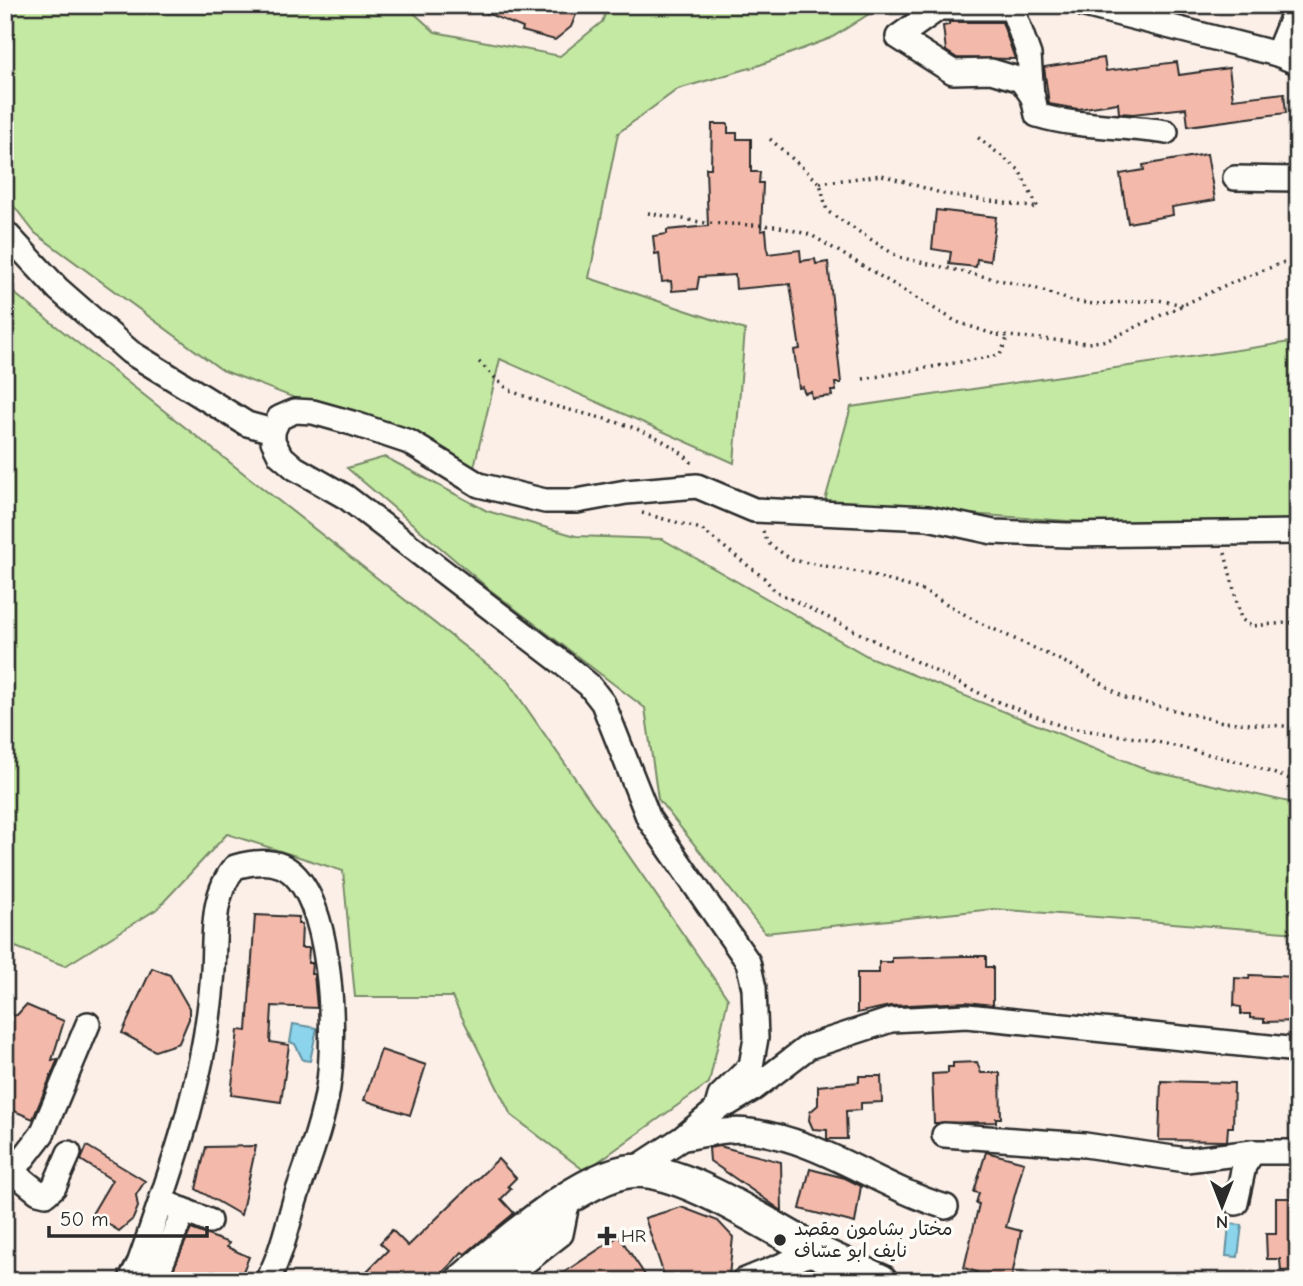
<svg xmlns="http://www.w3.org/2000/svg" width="1303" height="1286" font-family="'Comic Neue','Playpen Sans Arabic',sans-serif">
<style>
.green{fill:#c4e9a3;stroke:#788a67;stroke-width:2}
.water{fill:#8bd4ec;stroke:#65909f;stroke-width:2}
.building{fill:#f3baab;stroke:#2b2b2b;stroke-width:2}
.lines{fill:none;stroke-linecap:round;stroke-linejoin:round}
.street-casing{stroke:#2b2b2b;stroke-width:28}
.secondary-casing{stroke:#2b2b2b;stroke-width:37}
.path{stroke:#2b2b2b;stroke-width:3.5;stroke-dasharray:2 5;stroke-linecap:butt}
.street{stroke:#fdfcf7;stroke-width:23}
.secondary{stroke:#fdfcf7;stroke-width:32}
.poi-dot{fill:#2b2b2b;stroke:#fdfcf7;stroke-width:2.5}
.labels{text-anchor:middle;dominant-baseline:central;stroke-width:7;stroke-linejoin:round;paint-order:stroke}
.poi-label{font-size:19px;fill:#2b2b2b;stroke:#fdfcf7;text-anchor:start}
</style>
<rect width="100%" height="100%" fill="#fbefe8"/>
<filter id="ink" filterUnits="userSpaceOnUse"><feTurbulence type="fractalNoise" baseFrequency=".0143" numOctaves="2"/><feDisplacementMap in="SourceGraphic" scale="14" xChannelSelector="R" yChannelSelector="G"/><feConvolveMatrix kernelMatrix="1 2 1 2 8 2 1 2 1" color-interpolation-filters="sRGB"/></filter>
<g filter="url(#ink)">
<g class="green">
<polygon points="5,5 405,5 435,32 560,56 602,22 609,5 883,5 831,38 757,66 678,89 618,133 589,278 745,330 734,463 500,359 474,467 222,370 35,233 5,195"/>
<polygon points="5,286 507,680 728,999 709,1083 585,1171 511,1115 452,997 355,997 343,871 227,834 157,909 65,966 5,943"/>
<polygon points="1298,341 1298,537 824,504 851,407"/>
<polygon points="385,457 487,511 576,536 662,539 869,657 1151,771 1298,804 1298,933 994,909 765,933 658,799 645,708 489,589 347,468"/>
</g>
<g class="water">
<polygon points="293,1024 317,1028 310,1061 303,1060 295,1044 290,1042"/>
<polygon points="1229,1224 1242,1225 1238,1257 1226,1256"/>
</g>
<g class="building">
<polygon points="467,5 580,5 571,27 555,40 522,31 523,28"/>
<polygon points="949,22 1002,22 1015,59 957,58 946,51 943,26 949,25"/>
<polygon points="1104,58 1106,71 1177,62 1179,75 1229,68 1233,99 1284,93 1286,113 1188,126 1186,108 1133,114 1119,113 1118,103 1078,109 1049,104 1044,67"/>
<polygon points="712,124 728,124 728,133 737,133 737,139 751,139 751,172 760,172 759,183 763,183 761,231 766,230 768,254 800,250 801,261 815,259 816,264 828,262 841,383 835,383 836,391 831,391 832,396 812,398 811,392 804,393 803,387 799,388 794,350 800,349 790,284 736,289 735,275 699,277 697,289 672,291 671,281 662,282 659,253 655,254 653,236 667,234 667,230 708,226 706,168 711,168"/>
<polygon points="1207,154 1215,200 1172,207 1173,215 1128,223 1120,174 1144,170 1143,165"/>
<polygon points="936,210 996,217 990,261 977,259 976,267 949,264 951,252 932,249"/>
<polygon points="255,915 299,917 298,924 302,924 301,948 309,948 308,963 312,963 311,974 314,974 317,1008 272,1006 270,1042 289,1045 281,1102 231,1095 238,1030 247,1031"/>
<polygon points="965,956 986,956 986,967 993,967 993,1005 966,1002 890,1006 857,1013 857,973 879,973 879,962 892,962 892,958"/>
<polygon points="152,968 170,975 189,1008 189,1019 179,1043 155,1051 122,1033"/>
<polygon points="1250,975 1298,977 1298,1021 1264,1022 1264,1019 1250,1018 1250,1014 1241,1014 1241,1007 1234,1006 1235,978 1249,979"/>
<polygon points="26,1005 64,1021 52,1060 58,1059 33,1119 5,1107 5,1016 17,1015"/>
<polygon points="381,1050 426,1065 410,1115 364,1100"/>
<polygon points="977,1062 981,1073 1000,1073 1001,1118 996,1118 996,1122 934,1123 932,1074 948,1073 948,1067 953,1067 953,1063"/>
<polygon points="859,1076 881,1076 882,1102 861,1103 861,1110 846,1111 847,1139 827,1139 827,1130 813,1129 809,1120 810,1112 818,1105 818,1086 859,1082"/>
<polygon points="1161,1081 1234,1083 1233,1127 1228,1127 1227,1141 1159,1140"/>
<polygon points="87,1146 145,1181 136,1195 138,1207 133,1219 119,1231 92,1214 112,1180 81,1160"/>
<polygon points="256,1146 241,1215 196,1189 206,1147"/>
<polygon points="719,1146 781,1162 782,1211 710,1161 709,1148"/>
<polygon points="986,1152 1024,1162 1006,1227 1021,1231 1011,1281 975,1281 977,1272 964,1268 979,1204 976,1203 979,1193 974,1192"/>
<polygon points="498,1159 516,1178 508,1186 511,1189 501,1199 514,1213 512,1215 465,1254 462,1252 435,1281 357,1281 388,1250 380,1243 392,1230 408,1246"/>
<polygon points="810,1169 845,1178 861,1186 855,1223 800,1209"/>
<polygon points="1276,1198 1298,1198 1298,1270 1281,1271 1280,1259 1267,1259 1266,1234 1276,1234"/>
<polygon points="681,1207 718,1221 733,1237 729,1276 715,1281 666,1281 645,1218"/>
<polygon points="191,1229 229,1243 227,1247 249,1257 239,1281 168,1281"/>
<polygon points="619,1236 649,1281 551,1281"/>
</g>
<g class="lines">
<g class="street-casing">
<g id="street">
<path d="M1011,5L1012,8H939L898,37L953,72L991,71L1021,80L1033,97L1037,115C1079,128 1123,125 1166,132"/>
<polyline points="1085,5 1277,54 1298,63"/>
<polyline points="1012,8 1029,55 1032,96"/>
<polyline points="1277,54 1297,5"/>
<polyline points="1235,178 1298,179"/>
<polyline points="5,232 58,289 130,352 247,424 273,431 273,441 280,455 295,468 346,497 561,662 589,685 603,703 649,819 748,962 754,988 756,1038 751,1066 720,1096 716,1110 681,1139 632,1171"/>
<polyline points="273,431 279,418 295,411 313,412 352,423 409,442 479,485 545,501 577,501 626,492 697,486 754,510 928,518 993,532 1067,535 1298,532"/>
<polyline points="728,1104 753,1089 808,1047 891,1020 967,1016 1298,1050"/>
<polyline points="944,1135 1085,1145 1186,1160 1253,1152 1298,1152"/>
<path d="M684,1138C705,1135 728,1128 749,1131C820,1139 879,1187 946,1207"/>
<polyline points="13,1172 38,1192 46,1194 54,1187 69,1153"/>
<polyline points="5,1182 42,1134 88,1024"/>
<polyline points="1236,1203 1244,1166 1253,1152"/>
<polyline points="171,1205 209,1221"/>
<polyline points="158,1272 184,1210"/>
<path d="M130,1281L139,1264C173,1167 207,1074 213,970C215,936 211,894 235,867C249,863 267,860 282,866C334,890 336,1039 328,1088C322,1127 307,1163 295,1200C287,1227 281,1256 267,1281"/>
<polyline points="501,1281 561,1234 568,1199"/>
<polyline points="743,1281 817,1251"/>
</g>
</g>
<g class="secondary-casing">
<path id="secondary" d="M462,1281C500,1248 582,1175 632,1171C681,1167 768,1226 812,1249C834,1261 858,1270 881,1281"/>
</g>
<g class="path">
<polyline points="770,139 820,183 827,211 898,257 1035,288 1072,301 1094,304 1158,300 1184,305"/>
<polyline points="820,183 882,175 944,194 1038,208 1019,170 976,136"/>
<polyline points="648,213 706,223 776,226 811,235 957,322 996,335 1088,343 1108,340 1228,284 1298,257"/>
<path d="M479,362C489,371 500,385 512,391C570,418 649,416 694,465"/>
<polyline points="863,379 1000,355 1008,336"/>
<polyline points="642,513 701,529 764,578 775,591 991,699 1064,727 1149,740 1245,763 1298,782"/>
<polyline points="763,531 768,543 792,560 863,573 925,591 974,620 1077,668 1125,698 1223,722 1298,727"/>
<polyline points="1225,553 1241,619 1251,626 1298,622"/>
</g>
<use href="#street" class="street"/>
<use href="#secondary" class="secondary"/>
</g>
</g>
<g class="poi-dot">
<path d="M603.5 1225.5h7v7h7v7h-7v7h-7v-7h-7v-7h7z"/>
<circle cx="780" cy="1240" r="7"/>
</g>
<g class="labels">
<g class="poi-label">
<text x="794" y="1229">مختار بشامون مقصد<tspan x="794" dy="22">نايف ابو عسّاف</tspan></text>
<text x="621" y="1236">HR</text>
</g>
</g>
<rect width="1303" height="1286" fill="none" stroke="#fdfcf7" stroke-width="28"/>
<rect x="14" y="14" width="1275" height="1258" fill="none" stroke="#2b2b2b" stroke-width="2.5" filter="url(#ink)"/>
<g transform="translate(1222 1206) rotate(180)" stroke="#fdfcf7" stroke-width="5" paint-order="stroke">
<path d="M0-5L12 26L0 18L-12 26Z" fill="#2b2b2b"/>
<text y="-10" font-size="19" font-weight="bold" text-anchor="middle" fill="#2b2b2b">N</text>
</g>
<path d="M49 1226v10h158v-10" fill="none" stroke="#2b2b2b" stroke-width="3.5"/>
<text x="60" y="1226" font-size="21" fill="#2b2b2b" stroke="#fdfcf7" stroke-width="5" paint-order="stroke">50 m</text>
</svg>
